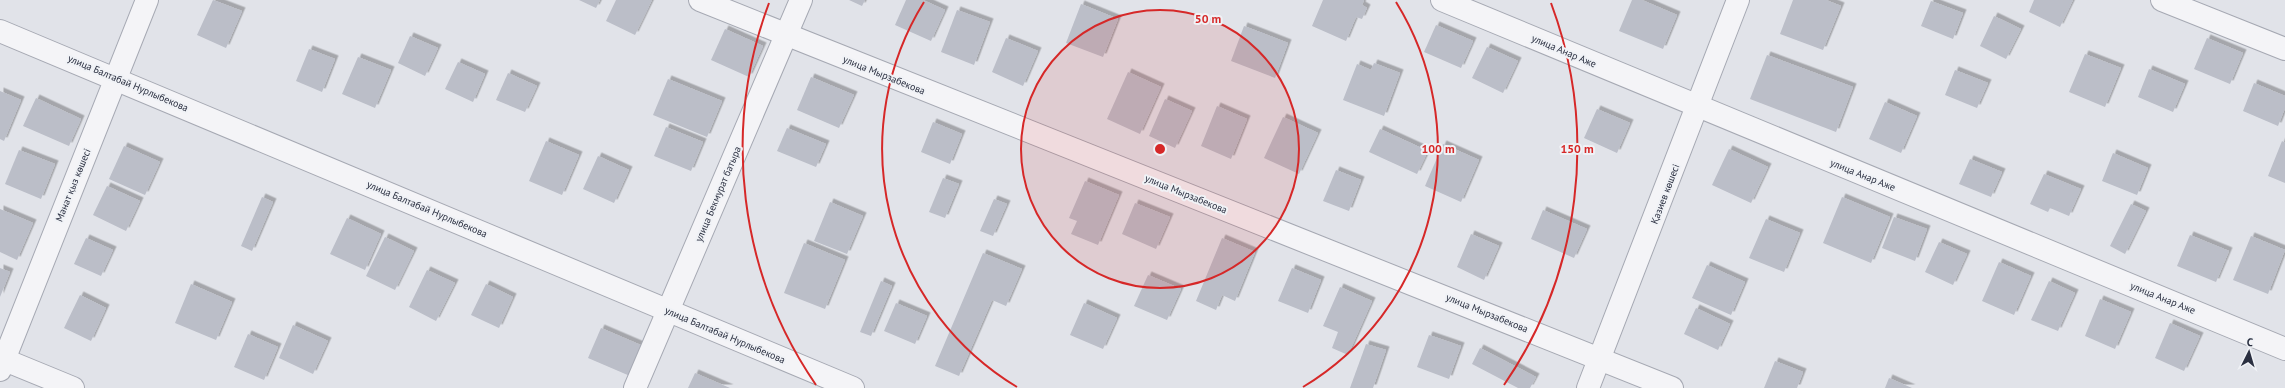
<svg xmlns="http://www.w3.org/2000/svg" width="2285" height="388" font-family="'PT Sans',sans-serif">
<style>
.building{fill:#bbbec8;filter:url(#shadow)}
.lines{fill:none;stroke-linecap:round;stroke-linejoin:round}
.minor-casing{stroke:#a6a9b3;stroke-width:24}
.minor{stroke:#f4f4f7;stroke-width:22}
.ring{fill:none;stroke:#d62828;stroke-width:2}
.labels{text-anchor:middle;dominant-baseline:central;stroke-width:4;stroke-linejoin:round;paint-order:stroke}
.street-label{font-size:10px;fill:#2a2f40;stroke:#f0f2f6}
.centre{fill:#d62828;stroke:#f0f2f6;stroke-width:2}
.ring-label{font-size:12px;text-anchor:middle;font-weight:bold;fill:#d62828;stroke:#f0f2f6;stroke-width:4;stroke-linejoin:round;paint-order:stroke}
</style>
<defs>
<filter id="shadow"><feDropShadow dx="3.5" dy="-3.5" stdDeviation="0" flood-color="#0004"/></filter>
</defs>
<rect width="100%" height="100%" fill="#e1e3e9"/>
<g class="building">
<polygon points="213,0 242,11 226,48 197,35"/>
<polygon points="579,0 600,0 596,8"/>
<polygon points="616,0 652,0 635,35 606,21"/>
<polygon points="849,0 865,0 862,6"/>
<polygon points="906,0 923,0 945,10 931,41 895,25"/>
<polygon points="1323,0 1364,0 1362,5 1367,8 1362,19 1356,17 1346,41 1312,26"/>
<polygon points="1632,0 1642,0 1677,15 1663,49 1619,31"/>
<polygon points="1793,0 1826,0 1841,6 1823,50 1780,34"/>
<polygon points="2034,0 2073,0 2060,27 2029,12"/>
<polygon points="1931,1 1963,13 1953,39 1921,26"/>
<polygon points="1081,4 1118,19 1103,57 1066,43"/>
<polygon points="957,10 990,22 974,65 941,52"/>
<polygon points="1994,16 2021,29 2006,59 1980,46"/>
<polygon points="1436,25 1473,41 1461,68 1424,52"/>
<polygon points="1244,26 1288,43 1275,78 1231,61"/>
<polygon points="725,29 763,46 749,77 711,60"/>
<polygon points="410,36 438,48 425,76 398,63"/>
<polygon points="1006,38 1038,51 1023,86 992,72"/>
<polygon points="2207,38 2243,53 2230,84 2194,69"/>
<polygon points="1487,47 1518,61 1503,93 1472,78"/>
<polygon points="309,49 335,59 322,92 296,81"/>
<polygon points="2085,54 2121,68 2105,107 2069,92"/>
<polygon points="1767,55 1853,87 1836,132 1750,99"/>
<polygon points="358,57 391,70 375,108 342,94"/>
<polygon points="458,62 485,74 473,102 445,89"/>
<polygon points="1374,63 1400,73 1384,116 1343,100 1357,64 1371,70"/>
<polygon points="2149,69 2185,84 2173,112 2138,97"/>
<polygon points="1955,70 1988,83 1977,108 1945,95"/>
<polygon points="1128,72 1161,87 1140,134 1107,119"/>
<polygon points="508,73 537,86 525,112 496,100"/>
<polygon points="811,77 854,95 839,128 797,110"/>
<polygon points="668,79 722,101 707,137 653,115"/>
<polygon points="2254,83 2285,96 2285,108 2278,126 2243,111"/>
<polygon points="0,91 21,100 4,141 0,139"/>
<polygon points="36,98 81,119 69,146 23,126"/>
<polygon points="1165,99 1192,111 1175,148 1149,136"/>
<polygon points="1885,102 1917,116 1901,153 1869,139"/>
<polygon points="1217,106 1247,119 1231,159 1201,146"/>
<polygon points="1597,109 1630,123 1617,153 1584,138"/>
<polygon points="1283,117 1318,133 1299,174 1264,158"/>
<polygon points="933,122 962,134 950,164 921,152"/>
<polygon points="666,127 703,142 691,171 654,156"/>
<polygon points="787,128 826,144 816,167 777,151"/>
<polygon points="1380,129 1428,151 1417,174 1369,152"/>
<polygon points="546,141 579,155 562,195 529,181"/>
<polygon points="2282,141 2285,143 2285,183 2268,176"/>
<polygon points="1443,144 1479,160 1461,202 1425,186"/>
<polygon points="124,146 160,162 145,195 109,179"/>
<polygon points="1729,149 1768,167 1751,203 1712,185"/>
<polygon points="19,150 55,164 41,199 5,184"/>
<polygon points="2113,153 2148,168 2137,195 2102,181"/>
<polygon points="598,156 629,170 614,203 583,189"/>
<polygon points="1970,159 2002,172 1991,197 1959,184"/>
<polygon points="1336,170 1361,180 1349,211 1323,201"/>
<polygon points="2044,174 2081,189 2069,216 2050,208 2048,212 2030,204"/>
<polygon points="943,178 959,184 945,218 929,212"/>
<polygon points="1085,181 1119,195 1098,245 1071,234 1077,221 1069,218"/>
<polygon points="107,186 140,201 126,231 93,215"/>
<polygon points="262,197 273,202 252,251 241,246"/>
<polygon points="1842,197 1890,217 1871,263 1823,243"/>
<polygon points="994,199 1007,204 993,236 980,231"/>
<polygon points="830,202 863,216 847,254 814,241"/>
<polygon points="1135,203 1170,217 1156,249 1122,234"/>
<polygon points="2131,204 2146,211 2125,254 2110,246"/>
<polygon points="0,209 33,223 17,260 0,252"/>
<polygon points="1543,210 1587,229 1574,258 1531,239"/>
<polygon points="1894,217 1927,229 1915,261 1882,248"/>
<polygon points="347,218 381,234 365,270 330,254"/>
<polygon points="1766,219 1800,233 1784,272 1749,258"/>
<polygon points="1471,234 1499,246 1484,280 1457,267"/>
<polygon points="2190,235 2229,251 2216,282 2177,266"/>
<polygon points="2251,236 2285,250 2268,294 2233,280"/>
<polygon points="385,237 414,251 395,290 366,276"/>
<polygon points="86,238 113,250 101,276 74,264"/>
<polygon points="1222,238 1255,252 1235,301 1222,295 1216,310 1196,301"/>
<polygon points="1939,242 1967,254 1953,285 1925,272"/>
<polygon points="804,243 845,260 825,309 784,293"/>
<polygon points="983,253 1022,269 1006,306 992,300 959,376 935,366"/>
<polygon points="1999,262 2031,276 2014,315 1982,301"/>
<polygon points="1707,265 1745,282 1731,315 1692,298"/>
<polygon points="0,268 10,272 0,297"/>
<polygon points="1292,268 1321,280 1308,313 1278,301"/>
<polygon points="427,270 455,283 436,321 409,307"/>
<polygon points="1148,275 1181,289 1167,320 1134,306"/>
<polygon points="881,281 892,286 871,336 860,332"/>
<polygon points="2049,281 2075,293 2058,331 2031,320"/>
<polygon points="191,284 232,302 216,340 175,323"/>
<polygon points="486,284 513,297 499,328 471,315"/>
<polygon points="1340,287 1372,301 1348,355 1332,348 1338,332 1323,326"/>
<polygon points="80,295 106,308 91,341 64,328"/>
<polygon points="2100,299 2131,312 2115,349 2085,336"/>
<polygon points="896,303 927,316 915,344 884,331"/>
<polygon points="1084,303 1117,318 1103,349 1070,335"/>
<polygon points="1696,308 1730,324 1718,350 1684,334"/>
<polygon points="2170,323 2200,336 2184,371 2155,358"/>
<polygon points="293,325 328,341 313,374 279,358"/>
<polygon points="601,328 643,346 630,376 588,358"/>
<polygon points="248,334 278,347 264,380 234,367"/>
<polygon points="1429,335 1461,346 1449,379 1417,367"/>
<polygon points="1366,344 1386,350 1373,388 1350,388"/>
<polygon points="1480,348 1536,377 1530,388 1518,388 1472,364"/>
<polygon points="1775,361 1803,372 1797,388 1764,388"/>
<polygon points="695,373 730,388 688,388"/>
<polygon points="1889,378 1912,388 1885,388"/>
</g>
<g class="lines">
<g class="minor-casing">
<g id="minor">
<polyline points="700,0 1672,388"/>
<polyline points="1442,0 2285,349"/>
<polyline points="2162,0 2285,49"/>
<polyline points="0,31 853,388"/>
<polyline points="0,358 73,388"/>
<polyline points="0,370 147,0"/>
<polyline points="635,388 801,0"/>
<polyline points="1588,388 1738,0"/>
</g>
</g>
<use href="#minor" class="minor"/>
</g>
<circle cx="1160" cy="149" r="139" fill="#d62828" fill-opacity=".12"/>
<g class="ring">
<circle cx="1160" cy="149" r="139"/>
<path d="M1017 387A278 278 0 0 1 924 2M1396 2A278 278 0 0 1 1303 387"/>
<path d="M816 385A417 417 0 0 1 769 3M1551 3A417 417 0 0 1 1504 385"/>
</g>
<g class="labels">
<g class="street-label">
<text transform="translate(1564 51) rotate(23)">улица Анар Аже</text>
<text transform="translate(884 75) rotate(22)">улица Мырзабекова</text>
<text transform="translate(128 83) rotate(23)">улица Балтабай Нурлыбекова</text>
<text transform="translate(1863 175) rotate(22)">улица Анар Аже</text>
<text transform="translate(73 185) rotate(-68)">Манат қыз көшесі</text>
<text transform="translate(718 194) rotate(-67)">улица Бекмурат батыра</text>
<text transform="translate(1186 194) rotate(22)">улица Мырзабекова</text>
<text transform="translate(1665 194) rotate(-69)">Қазиев көшесі</text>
<text transform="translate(427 209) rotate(23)">улица Балтабай Нурлыбекова</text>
<text transform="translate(2163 298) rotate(22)">улица Анар Аже</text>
<text transform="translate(1487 313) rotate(22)">улица Мырзабекова</text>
<text transform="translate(725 335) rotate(23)">улица Балтабай Нурлыбекова</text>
</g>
</g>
<circle cx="1160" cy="149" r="6" class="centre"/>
<g class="ring-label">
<text x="1208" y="23">50 m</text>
<text x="1438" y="153">100 m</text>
<text x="1577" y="153">150 m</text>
</g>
<g transform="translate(2249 352) rotate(5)" stroke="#f0f2f6" stroke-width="3" paint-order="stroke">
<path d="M0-3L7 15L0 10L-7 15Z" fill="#2a2f40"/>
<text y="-6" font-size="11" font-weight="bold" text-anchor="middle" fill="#2a2f40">С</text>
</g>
</svg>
